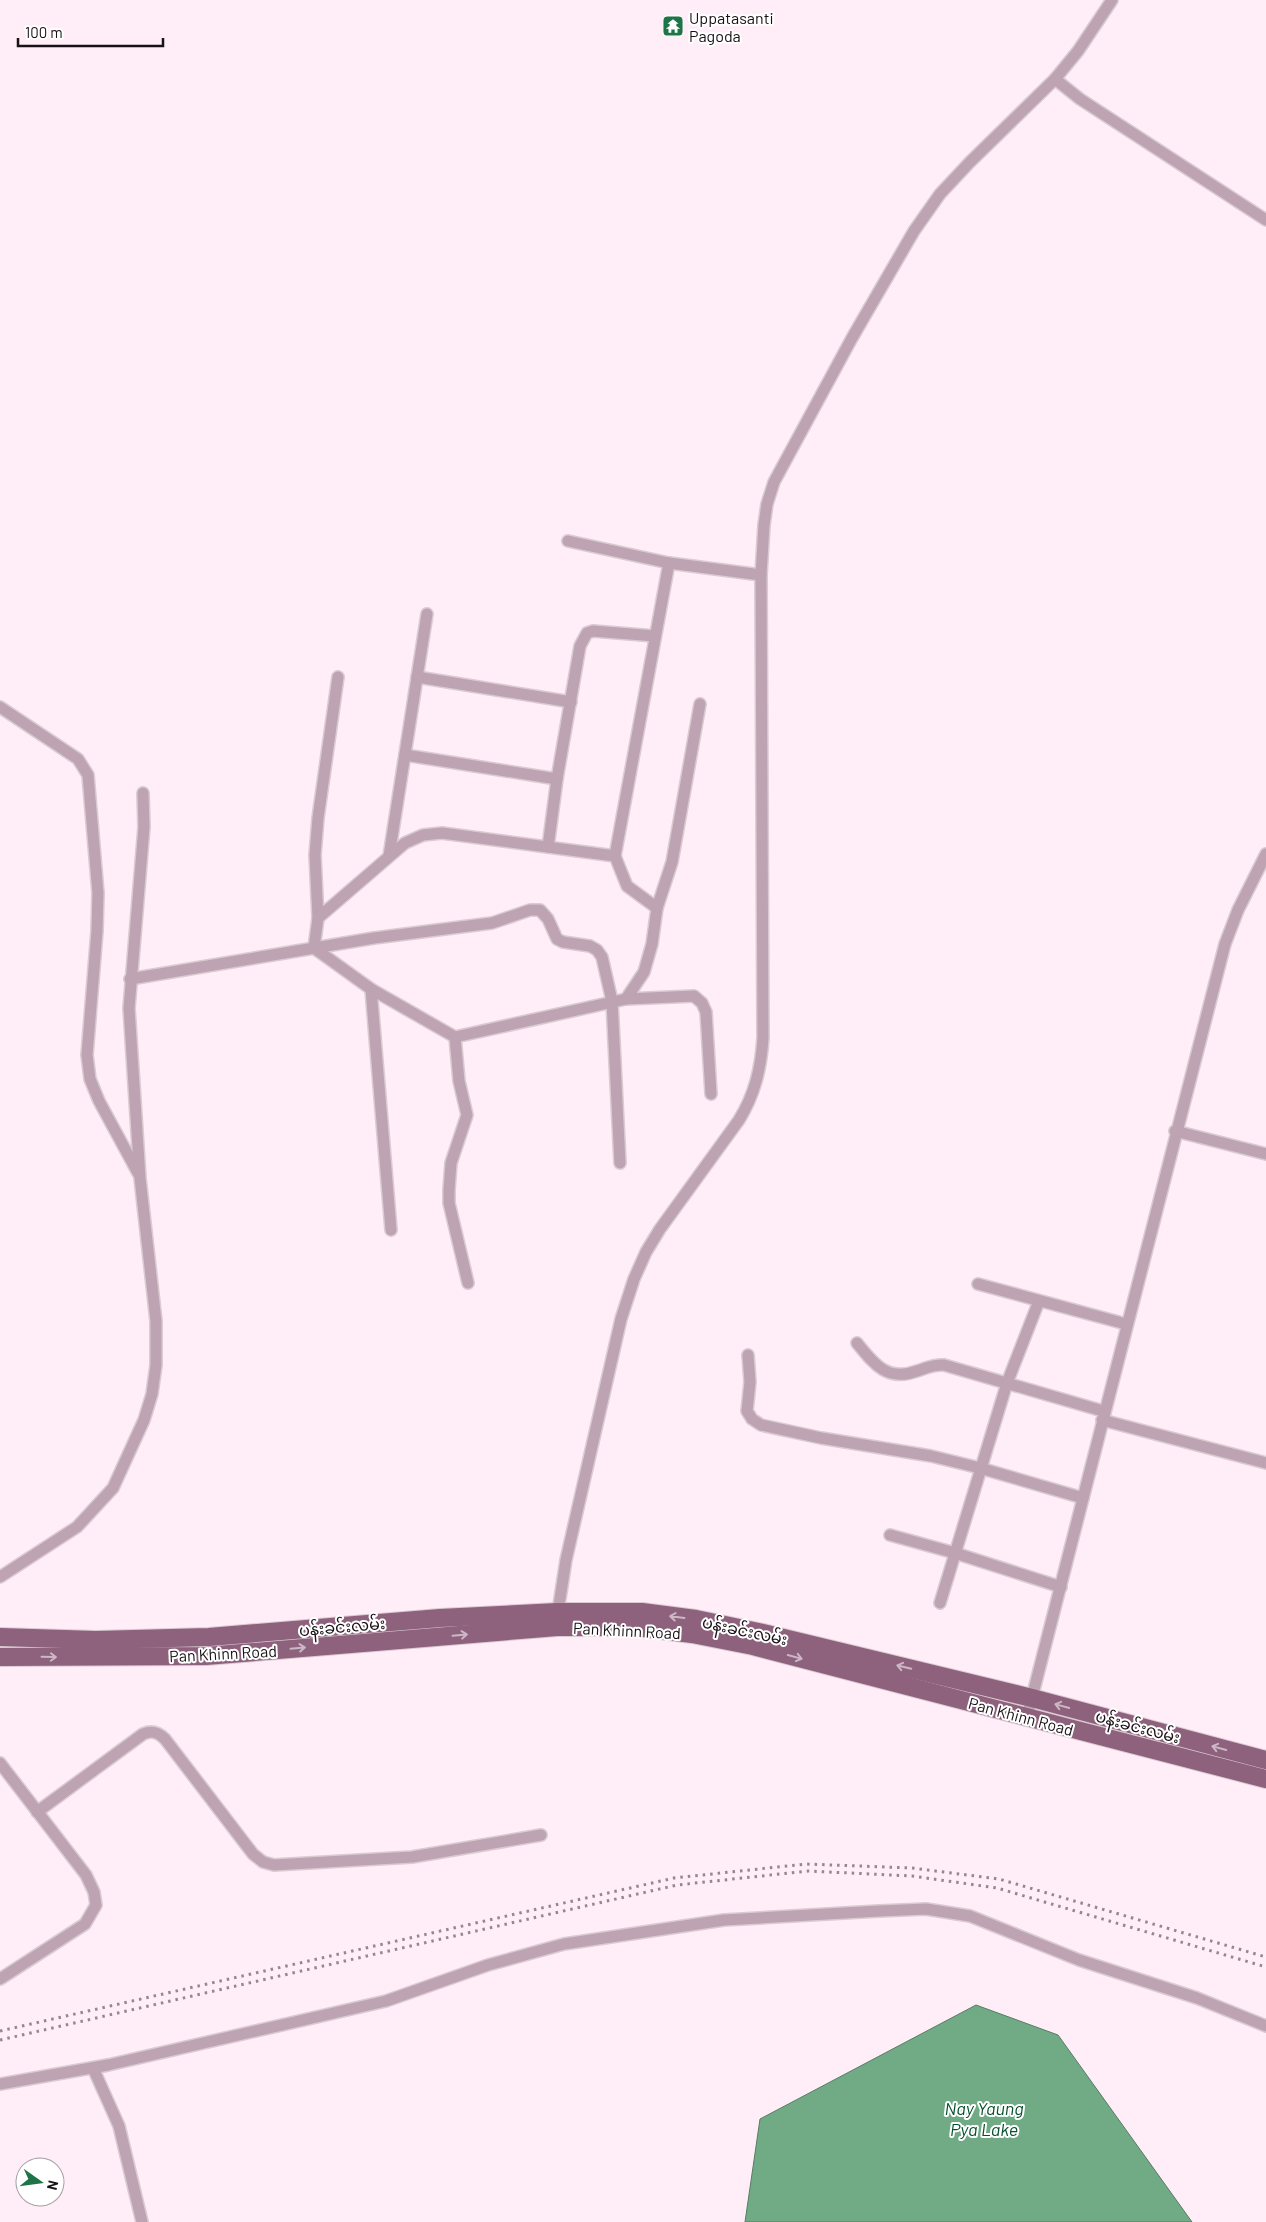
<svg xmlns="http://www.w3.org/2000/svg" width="1266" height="2222" font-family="Barlow,'Noto Sans Myanmar',sans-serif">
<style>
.water{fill:#71ab86;stroke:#567d64}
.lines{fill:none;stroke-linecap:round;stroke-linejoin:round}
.street-casing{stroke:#dacbd3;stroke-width:14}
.primary-casing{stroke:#dacbd3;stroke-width:20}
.street{stroke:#bea3b2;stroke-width:11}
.primary{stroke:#8e617c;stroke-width:18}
.rail{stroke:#94878e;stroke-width:3;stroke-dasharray:2.5 5;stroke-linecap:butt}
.oneway{stroke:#ccb8c4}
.labels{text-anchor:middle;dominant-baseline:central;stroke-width:4;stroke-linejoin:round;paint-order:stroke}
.poi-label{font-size:16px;fill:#181115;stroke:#fff;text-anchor:start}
.street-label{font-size:16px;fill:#181115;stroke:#fff}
.water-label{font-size:18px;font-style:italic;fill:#08502d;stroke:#fff}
</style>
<rect width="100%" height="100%" fill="#ffeef7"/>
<polygon class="water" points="976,2005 1058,2035 1192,2222 745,2222 760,2119"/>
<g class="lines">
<g class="street-casing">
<g id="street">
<polyline points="1055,79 1080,99 1266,220"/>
<polyline points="568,541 669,563 761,575"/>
<polyline points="338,677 318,818 315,855 318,918 314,948 371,989 455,1037 626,999 694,996 702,1003 706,1012 711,1094"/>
<polyline points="417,677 571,702"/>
<polyline points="0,707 78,759 88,775 98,893 97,931 87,1055 90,1079 99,1101 138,1173"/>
<polyline points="405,755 557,779"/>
<polyline points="548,847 557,779 580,646 587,633 593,631 655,636"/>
<polyline points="389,856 427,614"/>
<polyline points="615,856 669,563"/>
<polyline points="318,918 405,843 423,835 442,833 615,856 627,886 657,908"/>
<polyline points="130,979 374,938 492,923 530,910 540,910 548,919 557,939 563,942 590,946 597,950 602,957 612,1001 620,1163"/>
<polyline points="371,989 391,1230"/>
<polyline points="626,999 644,972 652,944 657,908 672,862 700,704"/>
<polyline points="455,1037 459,1081 467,1115 451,1163 449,1190 449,1203 468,1283"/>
<polyline points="1175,1131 1266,1154"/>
<polyline points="978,1284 1126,1324"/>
<path d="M857,1343C874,1364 887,1382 917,1371C927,1368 933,1364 944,1365L1103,1411"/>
<polyline points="748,1355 750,1382 747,1411 752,1419 761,1425 821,1438 931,1456 980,1468 1083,1498"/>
<polyline points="1102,1420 1266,1463"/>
<polyline points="890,1535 955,1553 1061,1587"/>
<polyline points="0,1577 77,1527 113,1488 144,1420 152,1394 156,1365 156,1321 140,1178 129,1008 144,827 143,793"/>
<polyline points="940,1603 1007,1383 1039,1301"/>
<path d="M557,1618L566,1560L621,1319L634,1279L646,1252L660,1229L739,1120C755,1094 761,1068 763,1038L761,575L764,525L767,504L774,482L852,338L914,231L940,194L970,162L1055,79L1078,51L1112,0"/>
<polyline points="1027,1717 1225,944 1238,910 1266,854"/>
<polyline points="0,1763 86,1875 94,1892 96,1905 85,1924 0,1979"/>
<path d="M37,1812L143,1734C152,1730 158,1732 165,1739L253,1854L263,1862L274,1865L412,1857L541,1835"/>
<polyline points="93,2068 119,2126 142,2222"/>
<polyline points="0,2084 108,2065 386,2001 488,1965 564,1944 724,1920 879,1911 926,1909 970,1916 1079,1960 1197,1998 1266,2026"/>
</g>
</g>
<g class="primary-casing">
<g id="primary">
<polyline points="0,1637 96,1640 209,1637 440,1618 557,1612 642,1612 696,1619 763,1633 1032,1698 1266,1760"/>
<polyline points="0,1657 206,1656 557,1627 636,1627 692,1634 753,1646 1266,1779"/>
</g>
</g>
<use href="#street" class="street"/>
<use href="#primary" class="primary"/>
<g class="rail">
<polyline points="0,2031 674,1878 806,1864 912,1868 999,1879 1266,1957"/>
<polyline points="0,2040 677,1885 808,1871 912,1876 997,1888 1266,1967"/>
</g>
</g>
<defs><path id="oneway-shaft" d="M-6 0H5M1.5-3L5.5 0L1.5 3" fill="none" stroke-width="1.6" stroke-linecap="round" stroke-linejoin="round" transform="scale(1.25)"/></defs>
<g class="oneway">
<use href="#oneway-shaft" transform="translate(677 1617) rotate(-173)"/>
<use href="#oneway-shaft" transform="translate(460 1635) rotate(-5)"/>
<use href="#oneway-shaft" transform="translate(298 1648) rotate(-5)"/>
<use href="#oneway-shaft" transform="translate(49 1657) rotate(1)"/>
<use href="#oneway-shaft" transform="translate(795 1657) rotate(15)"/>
<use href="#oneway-shaft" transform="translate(904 1667) rotate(-166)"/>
<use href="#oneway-shaft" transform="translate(1062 1706) rotate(-165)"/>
<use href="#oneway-shaft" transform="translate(1219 1748) rotate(-165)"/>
</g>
<defs>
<g id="temple-square" transform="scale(1.125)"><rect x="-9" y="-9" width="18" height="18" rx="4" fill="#1e7446" stroke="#fff"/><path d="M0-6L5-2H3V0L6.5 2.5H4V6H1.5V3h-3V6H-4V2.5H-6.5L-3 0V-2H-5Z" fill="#fff"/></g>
</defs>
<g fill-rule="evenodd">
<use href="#temple-square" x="673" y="26"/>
</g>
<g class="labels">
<g class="poi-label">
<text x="689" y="17">Uppatasanti<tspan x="689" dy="18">Pagoda</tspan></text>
</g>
<g class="street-label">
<text transform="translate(342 1626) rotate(-5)">ပန်းခင်းလမ်း</text>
<text transform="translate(627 1630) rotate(3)">Pan Khinn Road</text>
<text transform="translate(745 1630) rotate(12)">ပန်းခင်းလမ်း</text>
<text transform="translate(223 1653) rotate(-3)">Pan Khinn Road</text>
<text transform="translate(1021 1716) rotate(15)">Pan Khinn Road</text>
<text transform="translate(1138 1726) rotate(15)">ပန်းခင်းလမ်း</text>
</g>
<g class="water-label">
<text x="984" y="2108">Nay Yaung<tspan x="984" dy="21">Pya Lake</tspan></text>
</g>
</g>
<g transform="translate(40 2182) rotate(104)"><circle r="24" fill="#ffffff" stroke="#a3a0a1"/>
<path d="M0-4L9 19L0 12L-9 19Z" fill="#1e7446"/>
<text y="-8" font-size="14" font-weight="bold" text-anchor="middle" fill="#181115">N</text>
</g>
<path d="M18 38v8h145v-8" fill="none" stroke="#181115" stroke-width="2.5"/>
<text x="25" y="38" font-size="15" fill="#181115" stroke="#ffffff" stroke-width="4" paint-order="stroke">100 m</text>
</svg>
